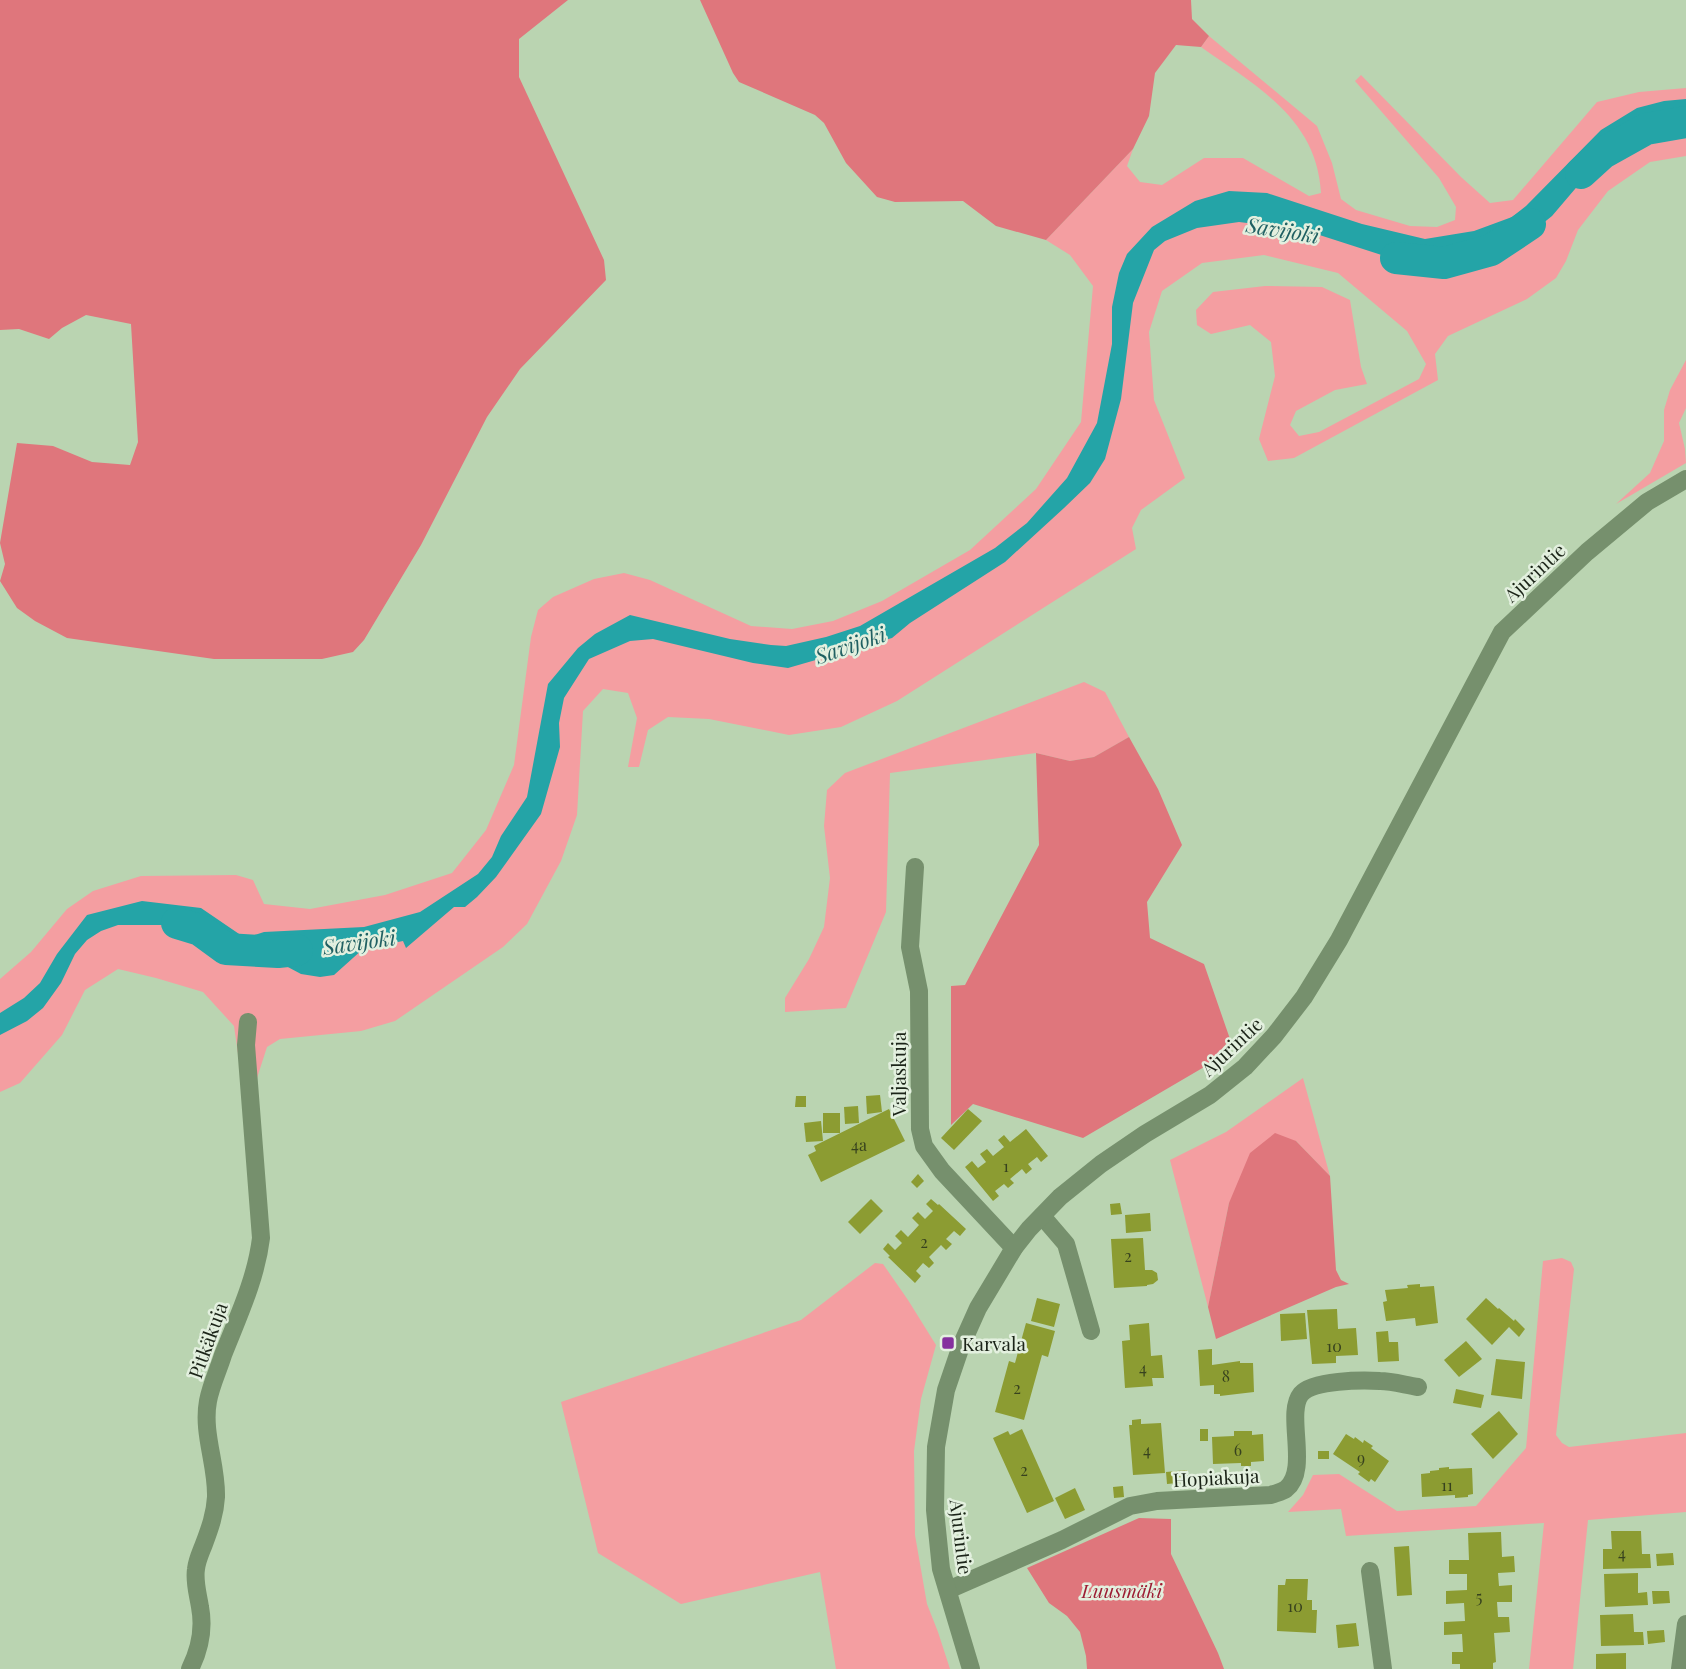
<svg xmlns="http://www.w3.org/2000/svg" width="1686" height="1669" font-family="'Playfair Display',serif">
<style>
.green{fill:#f49ea1}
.forest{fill:#df767c}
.water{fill:#24a4a7}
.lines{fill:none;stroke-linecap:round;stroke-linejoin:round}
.river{stroke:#24a4a7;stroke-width:32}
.building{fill:#8c9c32}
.minor{stroke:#76906d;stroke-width:18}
.poi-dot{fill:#85309e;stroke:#e3f0df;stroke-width:2.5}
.labels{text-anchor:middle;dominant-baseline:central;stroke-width:5;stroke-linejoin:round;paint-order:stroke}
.number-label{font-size:16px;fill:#37421e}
.street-label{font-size:19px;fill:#1b2418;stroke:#e3f0df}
.poi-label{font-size:19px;fill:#1b2418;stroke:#e3f0df;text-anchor:start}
.park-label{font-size:19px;font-style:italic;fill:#9c1e34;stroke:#e3f0df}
.water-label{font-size:21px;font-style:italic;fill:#206062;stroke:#e3f0df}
</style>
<rect width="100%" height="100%" fill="#bad4b1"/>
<g class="green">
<path d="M1209,36L1317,126L1332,163L1341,199L1356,210L1410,226L1437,227L1455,220L1456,207L1439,178L1355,81L1361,75L1461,177L1490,203L1513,200L1597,102L1639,92L1686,88V156L1650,162L1608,191L1578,230L1566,261L1556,278L1527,299L1448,336L1435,354L1438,380L1294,458L1268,461L1259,439L1275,376L1271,342L1250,325L1211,334L1197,325L1196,310L1213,292L1265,286L1322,287L1350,300L1361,367L1367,384L1335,390L1296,411L1290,425L1299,436L1319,432L1419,379L1426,364L1407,331L1338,273L1264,255L1202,263L1162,291L1149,332L1154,400L1185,478L1141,510L1132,528L1136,549L897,701L841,727L789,735L709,719L668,717L648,730L639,767H628L637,718L628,693L603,689L583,711L577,815L561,861L527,924L503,947L395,1021L361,1031L280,1039L267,1047L257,1078L242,1081L234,1026L203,992L156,978L118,969L85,990L62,1035L20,1083L0,1092V979L31,952L67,909L93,891L141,876L236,875L253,880L264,904L310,909L385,895L452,873L486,830L514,765L531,637L538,610L553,597L594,579L624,573L650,580L751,626L792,629L833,621L882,601L970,550L1036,489L1081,422L1093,286L1070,255L1046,240L1133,149L1127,166L1140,182L1162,185L1204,158H1243L1309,196L1321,193C1317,118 1256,86 1201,47Z"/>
<polygon points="1686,360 1686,408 1679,423 1685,449 1686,463 1616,504 1650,473 1664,441 1664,410 1670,390"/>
<polygon points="1084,682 1105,692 1129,737 1094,757 1070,761 1036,753 890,773 886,912 846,1008 785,1012 785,998 809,959 824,927 830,878 824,826 827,790 845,773"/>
<polygon points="1303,1078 1330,1176 1296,1141 1229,1203 1208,1307 1170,1160 1226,1132"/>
<polygon points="1562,1258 1571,1262 1574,1269 1556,1435 1562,1443 1569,1447 1686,1433 1686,1512 1588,1520 1573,1669 1529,1669 1544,1523 1346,1536 1341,1509 1288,1512 1303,1495 1313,1475 1339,1474 1397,1511 1476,1506 1526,1448 1543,1261"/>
<polygon points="875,1263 883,1264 908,1300 936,1345 921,1399 914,1451 915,1535 927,1604 938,1632 950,1669 836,1669 820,1572 681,1604 598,1553 561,1402 801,1320"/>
</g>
<g class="forest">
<polygon points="0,0 568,0 519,39 519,77 604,260 606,280 520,369 487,417 421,545 364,640 353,652 322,659 214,659 67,638 35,621 17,608 0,581 5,564 0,543 17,443 53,446 92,462 130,465 138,442 131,324 86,315 62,328 49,339 19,329 0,330"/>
<polygon points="700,0 1191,0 1192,19 1209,36 1201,47 1176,45 1155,73 1149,116 1133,149 1046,240 996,226 963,201 895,202 877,197 846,163 824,123 815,115 739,82 733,73"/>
<polygon points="1129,737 1158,789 1182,845 1147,902 1150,938 1204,964 1230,1039 1211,1063 1083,1138 973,1104 951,1125 951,986 965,985 1039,845 1036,753 1070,761 1094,757"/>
<polygon points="1275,1133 1296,1141 1330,1176 1336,1270 1341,1280 1349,1284 1336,1287 1216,1339 1208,1307 1229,1203 1250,1153"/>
<polygon points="1139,1518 1171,1519 1171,1554 1218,1653 1224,1669 1087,1669 1086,1656 1080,1632 1067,1616 1049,1603 1027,1568"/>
</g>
<polygon class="water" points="1686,99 1686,121 1662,124 1615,146 1598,162 1552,216 1537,228 1516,240 1466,257 1436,262 1394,259 1304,230 1239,222 1197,228 1165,241 1154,250 1133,303 1121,399 1105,459 1090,483 1064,508 1005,562 910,623 892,638 788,668 753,663 653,639 630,641 589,659 564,698 559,723 560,747 541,814 496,877 477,897 465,907 454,907 406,948 403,941 363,949 334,975 320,977 301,974 254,949 219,942 173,925 118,925 101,931 87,940 75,954 61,983 43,1008 27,1021 0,1035 0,1013 24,998 40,983 57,954 87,915 142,901 201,908 245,938 264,932 364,927 420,912 478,874 492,857 501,836 527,797 548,684 578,648 595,634 630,615 730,639 771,645 786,646 826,637 860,626 995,548 1027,523 1067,478 1097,423 1112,344 1112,307 1119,273 1127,254 1152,227 1195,201 1229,191 1267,193 1362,224 1425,239 1474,231 1512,217 1526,206 1601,130 1637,108 1664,101"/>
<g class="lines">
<g class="river">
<polyline points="1581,173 1603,153 1646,129 1686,122"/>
<polyline points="1396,258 1444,263 1491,250 1530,224"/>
<polyline points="177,923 200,930 226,949 278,952 297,950"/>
</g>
</g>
<g class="building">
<polygon points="880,1095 882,1112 867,1114 866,1096"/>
<polygon points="796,1096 806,1096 806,1107 795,1107"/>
<polygon points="858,1106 859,1123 845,1124 844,1107"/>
<polygon points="889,1109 905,1141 821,1182 808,1155 816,1151 814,1146"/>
<polygon points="968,1109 982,1121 954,1150 941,1138"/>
<rect x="823" y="1113" width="17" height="20"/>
<polygon points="821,1121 823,1141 806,1142 804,1123"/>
<polygon points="1026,1129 1048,1156 1041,1162 1037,1157 1028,1164 1032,1169 1026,1174 1022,1169 1010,1179 1014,1183 1008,1188 1004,1184 995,1191 999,1196 993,1201 965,1167 972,1161 978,1168 986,1162 980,1154 987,1149 993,1156 1004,1147 998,1140 1004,1135 1010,1142"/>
<polygon points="918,1174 924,1181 917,1188 911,1182"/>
<polygon points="871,1199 883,1211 860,1234 848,1222"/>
<polygon points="931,1199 938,1205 939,1204 966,1229 960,1236 954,1231 946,1239 952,1244 946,1250 941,1245 929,1257 934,1263 929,1268 923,1263 916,1271 921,1276 915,1283 888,1257 890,1256 883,1249 888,1243 895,1250 902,1243 895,1236 901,1230 908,1237 919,1225 912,1218 918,1212 925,1219 933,1211 926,1204"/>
<polygon points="1120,1203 1122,1214 1111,1215 1110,1204"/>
<polygon points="1150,1213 1151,1231 1126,1233 1125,1215"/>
<polygon points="1143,1238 1145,1270 1152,1270 1157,1273 1158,1280 1153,1284 1147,1285 1147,1286 1114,1288 1111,1239"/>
<polygon points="1420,1284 1420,1287 1434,1286 1438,1323 1416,1326 1415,1318 1386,1321 1383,1302 1387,1301 1385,1290 1408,1288 1407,1285"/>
<polygon points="1037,1298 1060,1304 1054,1327 1031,1321"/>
<polygon points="1486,1298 1498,1309 1499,1308 1514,1321 1515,1319 1525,1329 1519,1337 1509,1327 1492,1345 1466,1319"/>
<polygon points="1337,1309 1338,1329 1356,1328 1358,1355 1336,1356 1336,1363 1312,1364 1307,1310"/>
<polygon points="1305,1313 1307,1339 1281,1341 1280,1314"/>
<polygon points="1026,1323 1055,1331 1048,1357 1042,1355 1024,1420 995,1412 1009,1361 1015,1363"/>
<polygon points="1149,1323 1151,1356 1162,1355 1164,1378 1152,1378 1153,1386 1125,1388 1122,1341 1130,1340 1129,1325"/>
<polygon points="1388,1331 1389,1342 1398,1342 1399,1361 1378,1362 1376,1332"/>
<polygon points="1466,1341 1482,1359 1459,1377 1444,1360"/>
<polygon points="1212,1349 1212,1365 1240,1361 1240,1363 1253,1363 1254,1392 1220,1396 1220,1394 1214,1394 1214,1385 1200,1386 1198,1350"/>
<polygon points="1496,1359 1525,1362 1522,1399 1491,1395"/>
<polygon points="1456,1389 1484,1395 1481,1408 1453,1403"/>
<polygon points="1499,1411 1518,1434 1493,1459 1471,1434"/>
<polygon points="1141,1419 1141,1424 1161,1423 1165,1473 1133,1475 1129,1425 1132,1425 1132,1420"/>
<polygon points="1022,1429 1054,1501 1027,1513 993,1438 1008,1431 1010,1435"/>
<rect x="1200" y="1429" width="8" height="12"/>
<polygon points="1234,1431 1252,1431 1252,1435 1263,1434 1264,1461 1251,1462 1251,1466 1241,1466 1241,1463 1213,1464 1212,1437 1234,1436"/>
<polygon points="1346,1434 1354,1439 1355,1437 1363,1443 1364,1440 1373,1446 1371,1448 1389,1461 1375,1482 1371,1479 1369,1482 1358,1474 1360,1472 1333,1454"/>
<rect x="1318" y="1451" width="11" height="8"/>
<polygon points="1449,1467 1449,1469 1472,1468 1473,1494 1468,1495 1468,1497 1455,1498 1455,1495 1422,1497 1421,1474 1430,1473 1430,1471 1439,1470 1439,1468"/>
<polygon points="1187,1470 1188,1482 1167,1484 1166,1472"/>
<polygon points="1123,1486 1124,1497 1114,1498 1113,1487"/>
<polygon points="1075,1488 1085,1510 1065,1519 1055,1498"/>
<polygon points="1611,1531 1641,1531 1642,1554 1650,1554 1651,1568 1603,1569 1603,1549 1612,1549"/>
<polygon points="1501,1532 1502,1557 1514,1556 1515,1572 1498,1573 1499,1586 1512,1585 1512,1602 1497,1602 1498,1617 1509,1617 1510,1632 1494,1633 1496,1662 1493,1663 1493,1669 1460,1669 1460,1664 1452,1664 1452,1652 1463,1652 1462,1634 1444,1635 1444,1622 1465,1621 1464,1603 1446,1604 1446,1591 1467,1590 1467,1574 1449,1574 1449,1560 1469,1560 1468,1533"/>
<polygon points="1409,1546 1412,1595 1397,1596 1394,1547"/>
<polygon points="1673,1553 1674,1565 1657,1566 1656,1554"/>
<polygon points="1638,1573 1638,1593 1647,1592 1648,1605 1605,1607 1604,1574"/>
<polygon points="1286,1579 1308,1579 1307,1600 1312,1600 1312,1610 1317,1610 1316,1633 1277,1631 1278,1585 1285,1585"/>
<polygon points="1652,1591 1669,1591 1670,1603 1653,1604"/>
<polygon points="1633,1614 1634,1632 1643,1632 1644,1645 1601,1646 1600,1615"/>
<polygon points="1356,1623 1359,1646 1338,1648 1336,1625"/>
<polygon points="1664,1630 1665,1642 1648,1644 1647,1631"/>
<polygon points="1626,1653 1626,1669 1596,1669 1596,1654"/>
</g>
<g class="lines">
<g class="minor">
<polyline points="915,867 910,947 919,991 920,1129 924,1146 942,1171 1014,1248"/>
<polyline points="1042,1216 1066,1244 1091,1331"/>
<polyline points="1370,1571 1383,1669"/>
<path d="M948,1590L1062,1540L1130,1506L1157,1501L1271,1495C1276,1493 1282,1492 1286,1489C1310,1470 1285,1414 1301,1394C1313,1380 1362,1380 1380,1381C1392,1381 1405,1385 1418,1387"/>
<path d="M190,1669C200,1649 204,1628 200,1607C198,1594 194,1582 196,1569C197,1560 201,1552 204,1544C210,1528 215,1514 216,1497C217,1465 202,1433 208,1401C211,1385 218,1371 223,1355C238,1317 256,1279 261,1238L246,1045L248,1022"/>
<polyline points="971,1669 941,1569 935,1510 936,1447 946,1390 961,1346 978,1308 1014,1248 1029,1229 1060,1197 1101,1164 1145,1134 1210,1095 1245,1067 1274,1036 1304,997 1339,940 1502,632 1587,552 1647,502 1686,479"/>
<polyline points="1680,1669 1686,1624"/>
</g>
</g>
<rect class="poi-dot" x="941" y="1336" width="14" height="14" rx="3.5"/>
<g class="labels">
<g class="number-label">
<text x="859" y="1144">4a</text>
<text x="1006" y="1165">1</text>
<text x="924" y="1241">2</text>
<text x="1128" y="1255">2</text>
<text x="1334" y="1345">10</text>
<text x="1143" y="1367">4</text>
<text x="1226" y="1375">8</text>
<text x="1017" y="1387">2</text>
<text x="1147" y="1449">4</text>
<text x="1238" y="1449">6</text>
<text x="1361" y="1457">9</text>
<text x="1024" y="1469">2</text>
<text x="1447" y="1484">11</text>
<text x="1622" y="1552">4</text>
<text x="1479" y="1596">5</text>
<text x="1295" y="1605">10</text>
</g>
<g class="street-label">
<text transform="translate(1534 572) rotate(-43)">Ajurintie</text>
<text transform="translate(1231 1046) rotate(-43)">Ajurintie</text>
<text transform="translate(898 1074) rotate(-90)">Valjaskuja</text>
<text transform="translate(207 1340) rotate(-70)">Pitkäkuja</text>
<text transform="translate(1216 1477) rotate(-3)">Hopiakuja</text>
<text transform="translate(962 1537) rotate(83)">Ajurintie</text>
</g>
<g class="poi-label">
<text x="962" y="1343">Karvala</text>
</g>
<g class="park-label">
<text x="1122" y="1590">Luusmäki</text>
</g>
<g class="water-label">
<text transform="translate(1283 229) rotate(9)">Savijoki</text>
<text transform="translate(850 644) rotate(-19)">Savijoki</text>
<text transform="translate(359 941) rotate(-8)">Savijoki</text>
</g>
</g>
</svg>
